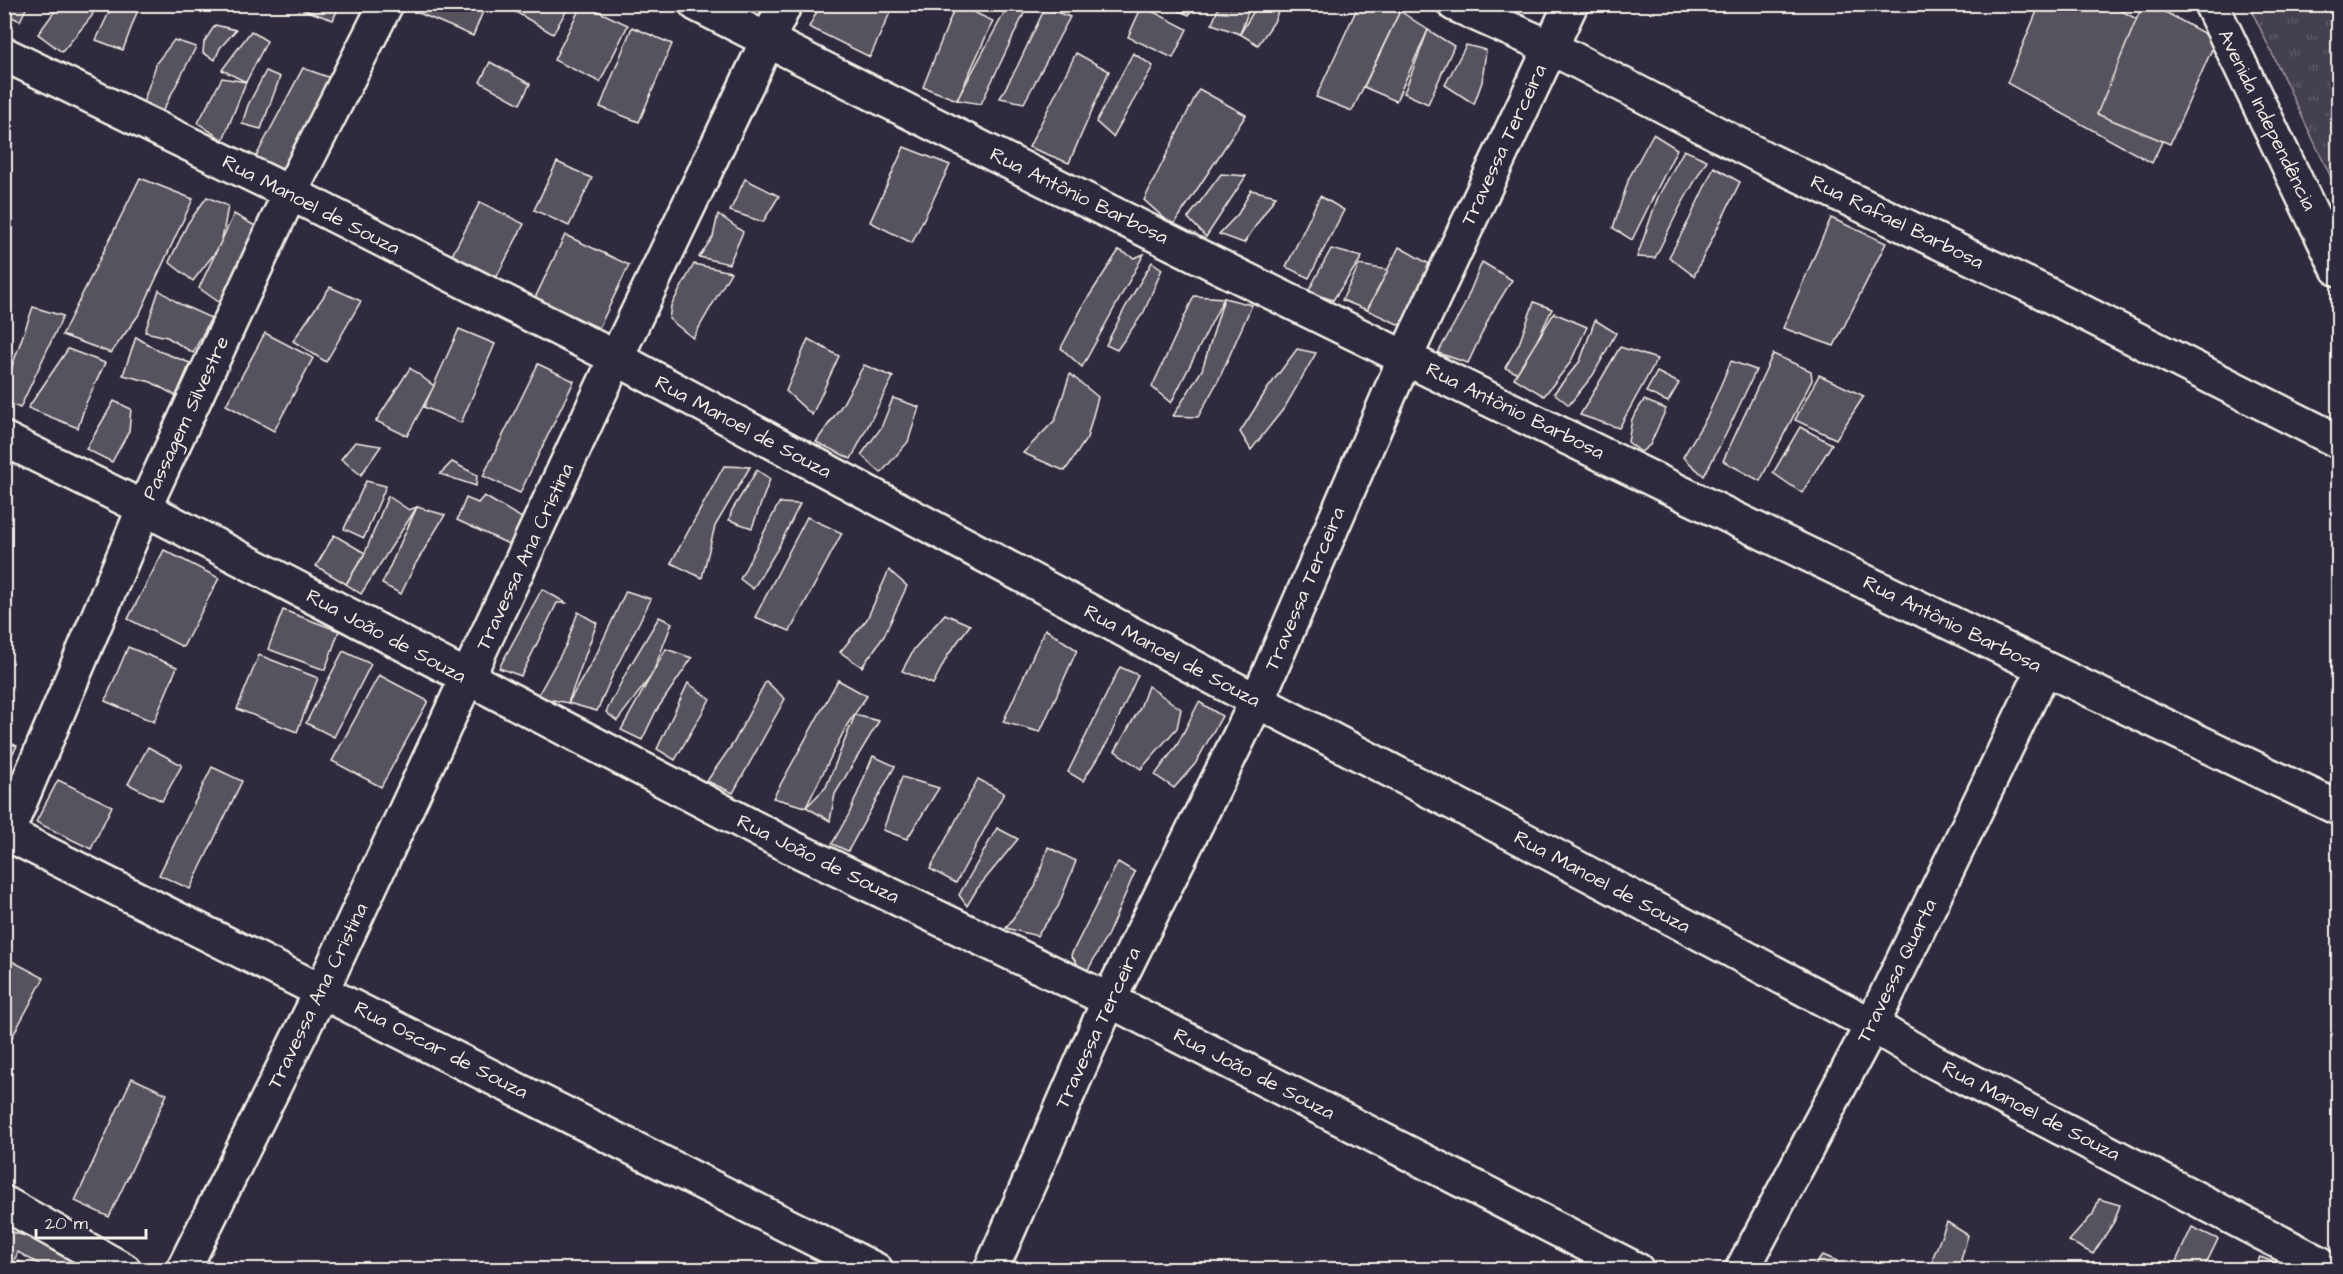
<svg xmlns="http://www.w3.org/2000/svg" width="2343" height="1274" font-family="'Architects Daughter',sans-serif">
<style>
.grass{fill:url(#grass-tufts);stroke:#9c989c;stroke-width:1.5}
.building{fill:#56525f;stroke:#f4f1e8;stroke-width:1.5}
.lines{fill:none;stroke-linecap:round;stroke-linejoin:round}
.minor-casing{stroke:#f4f1e8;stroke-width:38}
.major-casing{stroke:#f4f1e8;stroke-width:38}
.minor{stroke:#2f2a3d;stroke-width:33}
.major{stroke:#2f2a3d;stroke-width:33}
.labels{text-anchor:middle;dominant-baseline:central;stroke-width:4.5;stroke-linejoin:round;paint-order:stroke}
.street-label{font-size:20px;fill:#f4f1e8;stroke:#2f2a3d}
</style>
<defs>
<pattern id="grass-tufts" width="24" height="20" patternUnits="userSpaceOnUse" patternTransform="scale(1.5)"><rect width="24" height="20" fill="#454050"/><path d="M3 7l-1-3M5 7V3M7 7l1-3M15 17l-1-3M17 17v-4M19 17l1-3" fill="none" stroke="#605c69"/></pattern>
</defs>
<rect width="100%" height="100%" fill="#2f2a3d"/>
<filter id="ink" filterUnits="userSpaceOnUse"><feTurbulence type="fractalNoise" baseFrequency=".0167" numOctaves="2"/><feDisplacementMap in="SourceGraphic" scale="12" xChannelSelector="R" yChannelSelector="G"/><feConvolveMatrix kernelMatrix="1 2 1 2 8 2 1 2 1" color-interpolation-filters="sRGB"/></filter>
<g filter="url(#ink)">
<polygon class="grass" points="2249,5 2338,5 2338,192"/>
<g class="building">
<polygon points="4,4 28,4 20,21 4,13"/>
<polygon points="60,4 96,4 92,16 62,52 38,34"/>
<polygon points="113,4 140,4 123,50 96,40"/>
<polygon points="297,4 340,4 333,20 296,7"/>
<polygon points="422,4 486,4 473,36 419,13"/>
<polygon points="502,4 570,4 553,34"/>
<polygon points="582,4 628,25 600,82 554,60"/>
<polygon points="821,4 894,4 870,57 809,27"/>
<polygon points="956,4 993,21 957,100 923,87"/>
<polygon points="1009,4 1021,4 1027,7 981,104 957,100"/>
<polygon points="1162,4 1194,4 1189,15"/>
<polygon points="1220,4 1251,4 1240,34 1212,24"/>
<polygon points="1258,4 1281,4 1274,22 1258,45 1240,34"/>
<polygon points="1359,4 1388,4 1400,11 1352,111 1316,97"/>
<polygon points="2040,4 2109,4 2203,55 2152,163 2007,83"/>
<polygon points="2143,4 2151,4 2216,40 2170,144 2097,114"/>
<polygon points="1142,6 1187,29 1173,58 1128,37"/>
<polygon points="1045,8 1070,17 1024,103 1000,98 1017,67"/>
<polygon points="1400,11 1428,30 1396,101 1364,87"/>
<polygon points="215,25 236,30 220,48 215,60 203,53 204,42"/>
<polygon points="632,27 672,44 639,122 600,107"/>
<polygon points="1428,30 1454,46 1428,104 1404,93"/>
<polygon points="251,31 267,41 246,82 222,70"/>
<polygon points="174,40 196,47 162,112 143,103 157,62"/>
<polygon points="1466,45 1486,50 1482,82 1474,104 1445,85"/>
<polygon points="1076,53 1109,71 1069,163 1029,147"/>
<polygon points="1133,53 1153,66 1113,137 1096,122"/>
<polygon points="490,62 530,84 520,104 480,82"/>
<polygon points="303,68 336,80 290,174 253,162"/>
<polygon points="266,71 280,77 261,129 242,124 248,105"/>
<polygon points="222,78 246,82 223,140 198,123"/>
<polygon points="1199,89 1246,115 1173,226 1144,200"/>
<polygon points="1653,134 1677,149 1632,240 1613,228 1629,178"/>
<polygon points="904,147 950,165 912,243 870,222"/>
<polygon points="1684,150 1707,160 1680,207 1655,258 1637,257 1658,197"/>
<polygon points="557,162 592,178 569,226 534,210"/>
<polygon points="1714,167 1740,182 1694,276 1669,257 1689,220"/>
<polygon points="1221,174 1246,176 1206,237 1188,218"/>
<polygon points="140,178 193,199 140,313 111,353 62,335"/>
<polygon points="745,179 779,196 763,222 730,211"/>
<polygon points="1251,190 1276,196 1244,243 1219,234 1238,214"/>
<polygon points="1320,196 1344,210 1309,278 1286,267"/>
<polygon points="207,197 228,206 221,245 193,281 169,262 188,223"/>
<polygon points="480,202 524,224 494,282 450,259"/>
<polygon points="234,214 259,228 220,303 199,288"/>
<polygon points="718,214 743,232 729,264 699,257 713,237"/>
<polygon points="1831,218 1886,243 1834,346 1783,328"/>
<polygon points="565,235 629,265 599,328 535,298"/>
<polygon points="1399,247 1433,266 1402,326 1367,310"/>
<polygon points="1331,249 1362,257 1333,300 1308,292"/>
<polygon points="1119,250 1134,258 1144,254 1082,367 1061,348 1084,304"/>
<polygon points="1152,262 1162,269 1144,312 1117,350 1106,345 1126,306"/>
<polygon points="1482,262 1512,280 1491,314 1468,363 1438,353 1464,306"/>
<polygon points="694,264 731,272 693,338 669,319 671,306"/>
<polygon points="1359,265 1388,270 1367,310 1342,300"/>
<polygon points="330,287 361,301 326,362 293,341"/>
<polygon points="159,290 180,304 211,318 193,353 167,337 145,332"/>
<polygon points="1194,296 1224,298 1171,403 1152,387"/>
<polygon points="1224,298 1252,305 1219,379 1198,417 1173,416 1202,370"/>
<polygon points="1534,302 1552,309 1535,345 1517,373 1505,368 1519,344"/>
<polygon points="33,307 63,316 20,408 4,401 11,369"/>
<polygon points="1554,313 1587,327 1570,363 1544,396 1514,378"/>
<polygon points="1595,320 1616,333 1593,375 1569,405 1554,393 1580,361"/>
<polygon points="459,329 495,344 461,423 424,407"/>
<polygon points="265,333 313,358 274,431 226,405"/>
<polygon points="136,337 159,351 190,363 176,396 151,382 123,375"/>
<polygon points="808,339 839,356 812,415 786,391"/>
<polygon points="1620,347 1657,359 1619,428 1580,415"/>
<polygon points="68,349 105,363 86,403 78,428 28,408"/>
<polygon points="1297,349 1316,353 1285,407 1251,450 1240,432 1268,388"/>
<polygon points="1773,354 1811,371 1812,380 1760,481 1723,461"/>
<polygon points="1731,361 1756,370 1726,434 1704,476 1683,457 1708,415"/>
<polygon points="538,364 574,381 520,493 483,476"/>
<polygon points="864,365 893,377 851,459 816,442 842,405"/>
<polygon points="410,368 434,386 407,436 376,421"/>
<polygon points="1657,372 1679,383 1668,402 1646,392"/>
<polygon points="1070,374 1098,397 1087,438 1065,471 1023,453 1055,420"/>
<polygon points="1819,375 1864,396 1836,439 1795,420"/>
<polygon points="893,398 919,407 908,442 881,473 861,455 881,428"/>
<polygon points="1644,400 1666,409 1650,445 1641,452 1628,442 1632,419"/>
<polygon points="114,401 131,409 129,431 112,462 86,449"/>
<polygon points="1800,427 1832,444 1802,493 1773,473"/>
<polygon points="355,442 381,446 361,475 341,459"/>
<polygon points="452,462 477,475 476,486 440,474"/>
<polygon points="724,466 750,467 715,526 702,578 671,563"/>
<polygon points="757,470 770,479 752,528 729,520 732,510"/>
<polygon points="366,481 386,486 364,538 344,529"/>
<polygon points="388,496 409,510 417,507 361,594 346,584 365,553"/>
<polygon points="484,496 529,522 515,547 457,520 466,498 478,503"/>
<polygon points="779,503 800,504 777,550 753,589 740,579"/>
<polygon points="417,507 445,515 416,563 401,594 382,584"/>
<polygon points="807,517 842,533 790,631 755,617"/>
<polygon points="334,535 365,553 346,584 316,566"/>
<polygon points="164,550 219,578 183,647 128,619"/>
<polygon points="889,570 907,586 884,636 862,667 840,652 867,619"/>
<polygon points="542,589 566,603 557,603 521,676 499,668"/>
<polygon points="626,591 651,599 613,674 597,711 568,703 597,653"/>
<polygon points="283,610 339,631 325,670 268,649"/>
<polygon points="578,612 597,623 568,703 537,697 566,645"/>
<polygon points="945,614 970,625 948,655 933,684 902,671 914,649"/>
<polygon points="659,617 672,623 652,675 617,721 606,712 627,671"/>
<polygon points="1045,629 1077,650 1040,732 1003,722"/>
<polygon points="128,647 177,667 154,722 105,701"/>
<polygon points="666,649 692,658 656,711 642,740 621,730"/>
<polygon points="343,651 371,664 334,737 306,723"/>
<polygon points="259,655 318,678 297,732 237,709"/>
<polygon points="1120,667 1138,675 1107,743 1083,781 1068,772"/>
<polygon points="379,675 428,701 381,787 332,761"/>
<polygon points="838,680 867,696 847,725 806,807 773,798"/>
<polygon points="766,681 785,699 733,793 707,781 734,742"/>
<polygon points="688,683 710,699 675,760 657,749"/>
<polygon points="1148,686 1181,709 1177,728 1141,769 1115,751 1140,708"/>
<polygon points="1199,702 1222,716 1195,764 1174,788 1155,775 1177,745"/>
<polygon points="855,715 879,721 835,794 830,821 806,807 826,787"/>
<polygon points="4,740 17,746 4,769"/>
<polygon points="148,747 182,765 162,801 128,784"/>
<polygon points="873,756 895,766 848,851 832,844 849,814"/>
<polygon points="212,767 242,781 190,889 159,875"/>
<polygon points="902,777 939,788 907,839 883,830"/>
<polygon points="978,779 1004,793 956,883 930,869"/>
<polygon points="58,780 112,806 91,849 36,822"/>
<polygon points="997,828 1018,839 977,889 967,906 959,895"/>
<polygon points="1048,847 1076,861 1058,907 1037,936 1006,928 1035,887"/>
<polygon points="1118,862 1135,872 1108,934 1085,975 1071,955"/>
<polygon points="4,957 44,978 4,1052"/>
<polygon points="132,1078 167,1094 109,1217 75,1201"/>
<polygon points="2099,1199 2120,1205 2114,1222 2093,1254 2069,1241 2093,1214"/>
<polygon points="1947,1222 1968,1235 1961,1260 1976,1270 1934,1270 1933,1257"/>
<polygon points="2192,1227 2218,1239 2203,1270 2172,1270"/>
<polygon points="4,1229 97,1260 90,1270 49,1270 18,1252 10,1270 4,1270"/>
<polygon points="1823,1255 1837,1261 1834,1270 1811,1270"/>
<polygon points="2260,1257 2285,1266 2283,1270 2252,1270"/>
<polygon points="18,1261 36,1270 15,1270"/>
</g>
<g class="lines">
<g class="minor-casing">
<g id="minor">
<path d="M696,4C1239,280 1788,547 2338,808"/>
<polyline points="1454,4 1550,47 1766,159 2041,291 2338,441"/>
<polyline points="4,54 290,193 616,358 1257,701 1525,840 1872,1025 1931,1060 2333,1270"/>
<polyline points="4,439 144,508 791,847 1109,1000 1637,1270"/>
<polyline points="4,832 876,1270"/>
<polyline points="4,840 144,508 290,193 386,4"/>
<polyline points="4,1203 124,1270"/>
<polyline points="183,1270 322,990 616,358 785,4"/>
<polyline points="991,1270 1109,1000 1257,701 1405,358 1571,4"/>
<polyline points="1742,1270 1872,1025 2044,669"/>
</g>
</g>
<g class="major-casing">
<polyline id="major" points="2211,4 2338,269"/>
</g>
<use href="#minor" class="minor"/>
<use href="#major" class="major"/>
</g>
</g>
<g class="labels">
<g class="street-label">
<text transform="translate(2267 120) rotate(64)">Avenida Independência</text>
<text transform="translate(1504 145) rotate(-65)">Travessa Terceira</text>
<text transform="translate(1079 196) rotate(26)">Rua Antônio Barbosa</text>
<text transform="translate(311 205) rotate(27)">Rua Manoel de Souza</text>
<text transform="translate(1897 222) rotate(26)">Rua Rafael Barbosa</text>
<text transform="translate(1515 411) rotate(26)">Rua Antônio Barbosa</text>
<text transform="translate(186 418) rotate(-65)">Passagem Silvestre</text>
<text transform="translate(743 427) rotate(28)">Rua Manoel de Souza</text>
<text transform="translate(525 557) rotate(-65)">Travessa Ana Cristina</text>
<text transform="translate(1305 589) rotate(-67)">Travessa Terceira</text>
<text transform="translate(1952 624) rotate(26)">Rua Antônio Barbosa</text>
<text transform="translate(386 636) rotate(28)">Rua João de Souza</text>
<text transform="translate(1172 656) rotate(28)">Rua Manoel de Souza</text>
<text transform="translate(818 859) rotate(26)">Rua João de Souza</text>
<text transform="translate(1602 882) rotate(28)">Rua Manoel de Souza</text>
<text transform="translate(1897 971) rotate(-64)">Travessa Quarta</text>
<text transform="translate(318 996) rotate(-64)">Travessa Ana Cristina</text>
<text transform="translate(1098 1028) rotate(-65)">Travessa Terceira</text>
<text transform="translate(441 1050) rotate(27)">Rua Oscar de Souza</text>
<text transform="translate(1254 1074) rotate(27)">Rua João de Souza</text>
<text transform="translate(2031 1111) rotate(27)">Rua Manoel de Souza</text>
</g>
</g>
<rect width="2343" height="1274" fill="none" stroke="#2f2a3d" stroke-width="24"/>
<rect x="12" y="12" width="2319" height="1250" fill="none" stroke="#f4f1e8" stroke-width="2" filter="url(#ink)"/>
<path d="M36 1229v9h110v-9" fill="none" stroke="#f4f1e8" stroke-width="3"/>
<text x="45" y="1229" font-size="18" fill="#f4f1e8" stroke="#2f2a3d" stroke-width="4.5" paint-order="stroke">20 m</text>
</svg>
